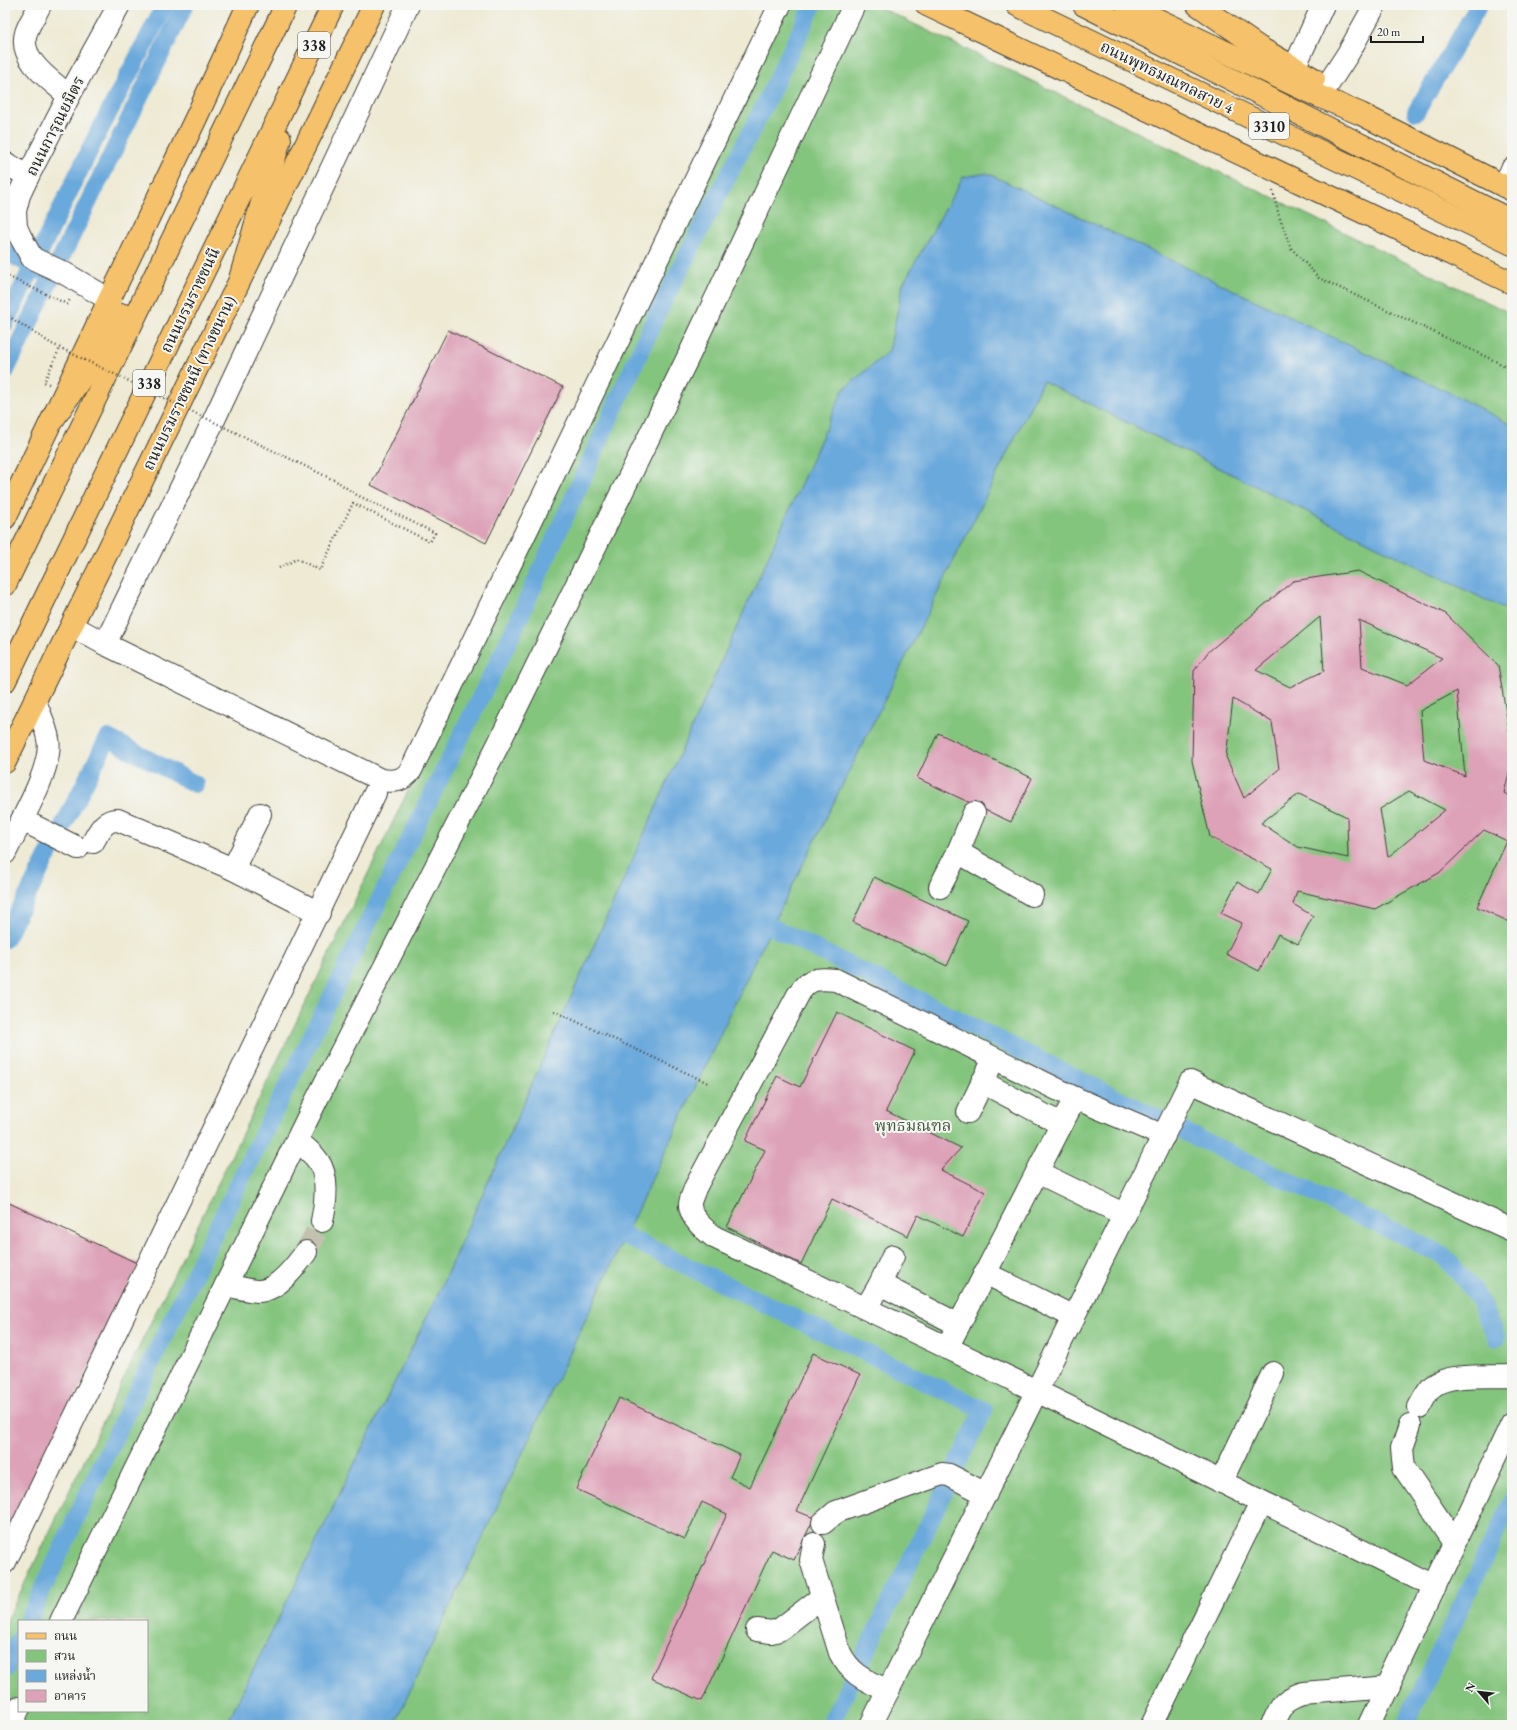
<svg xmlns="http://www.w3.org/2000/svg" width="1517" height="1730" font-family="'EB Garamond','Noto Serif Thai',serif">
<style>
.green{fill:#84c57e;stroke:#50704d;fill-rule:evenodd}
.water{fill:#6aa9dc;stroke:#43627c}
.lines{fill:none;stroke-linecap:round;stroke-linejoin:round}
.canal{stroke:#6aa9dc;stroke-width:18}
.building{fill:#dda2b8;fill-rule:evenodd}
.minor-tunnel{stroke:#c4c1af;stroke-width:22;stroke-dasharray:22 11;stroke-linecap:butt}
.minor-casing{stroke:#3c3b38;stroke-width:24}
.major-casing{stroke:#3c3b38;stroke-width:24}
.highway-casing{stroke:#3c3b38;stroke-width:24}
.path{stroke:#3c3b38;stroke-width:2.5;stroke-dasharray:1 3;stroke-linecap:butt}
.minor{stroke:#fff;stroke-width:22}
.major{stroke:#f5c16b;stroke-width:22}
.highway{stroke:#f5c16b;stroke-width:22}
.path-bridge{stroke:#3c3b38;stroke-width:2.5;stroke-dasharray:1 3;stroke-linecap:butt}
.labels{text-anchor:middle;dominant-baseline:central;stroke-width:4;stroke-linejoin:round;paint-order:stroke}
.shield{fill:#f6f6f2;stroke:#5d5d5c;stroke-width:1}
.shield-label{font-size:15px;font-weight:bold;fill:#1c1c1c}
.street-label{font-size:16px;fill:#1c1c1c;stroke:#f6f6f2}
.park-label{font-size:16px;fill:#40573e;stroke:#f6f6f2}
</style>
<rect width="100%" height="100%" fill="#f6f6f2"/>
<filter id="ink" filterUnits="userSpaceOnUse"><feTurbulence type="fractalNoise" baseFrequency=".025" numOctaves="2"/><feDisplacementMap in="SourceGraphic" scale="8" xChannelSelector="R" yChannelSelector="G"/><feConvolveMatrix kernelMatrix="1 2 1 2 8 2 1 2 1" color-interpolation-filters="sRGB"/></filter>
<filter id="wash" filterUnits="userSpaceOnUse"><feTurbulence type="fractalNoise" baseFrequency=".012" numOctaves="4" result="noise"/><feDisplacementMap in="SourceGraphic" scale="16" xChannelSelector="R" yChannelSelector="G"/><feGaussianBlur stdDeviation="0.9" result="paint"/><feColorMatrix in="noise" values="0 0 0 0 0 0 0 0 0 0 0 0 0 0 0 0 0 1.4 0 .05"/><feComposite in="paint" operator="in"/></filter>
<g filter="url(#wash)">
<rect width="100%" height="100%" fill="#eeead4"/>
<path class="green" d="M788,5H875L1512,314V1725H5V1624ZM19,1621H147V1711H19Z"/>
<polygon class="water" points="987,173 1450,393 1512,425 1512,613 1043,381 754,963 394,1725 226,1725 436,1298 843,390 889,351 903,284 963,177"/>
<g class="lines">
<g class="canal">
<polyline points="1416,112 1479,5"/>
<polyline points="5,251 41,271"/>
<polyline points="5,323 96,137 165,5"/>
<polyline points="5,372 185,5"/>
<polyline points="772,927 1195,1137 1443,1255 1474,1291 1497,1338"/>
<polyline points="5,939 108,738 195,784"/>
<polyline points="625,1236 984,1410 830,1725"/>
<polyline points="28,1621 101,1465 260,1140 509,640 658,312 763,108 813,5"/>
<polyline points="5,1670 19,1640"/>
<polyline points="1405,1725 1512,1500"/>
</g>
</g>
<g id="blocks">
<g class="building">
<polygon points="448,330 563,387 486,543 371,485"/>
<path d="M1358,571L1446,614L1498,665L1512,748V761L1504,793L1512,797V923L1477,907L1507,841L1484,830L1439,873L1375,909L1297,891L1293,904L1313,916L1298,944L1278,934L1259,971L1226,954L1242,923L1221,913L1237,882L1259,894L1272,869L1210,837L1192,761L1194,671L1208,652L1293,581ZM1320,617L1324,671L1290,687L1256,670ZM1359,620L1442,658L1407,685L1362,667ZM1457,691L1465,776L1424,760L1420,711ZM1233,699L1272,722L1279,769L1244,798L1226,757ZM1409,791L1445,810L1388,857L1380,809ZM1299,794L1347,817L1348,858L1298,847L1261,823Z"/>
<polygon points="938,733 1032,778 1011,822 917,778"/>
<polygon points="874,877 968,921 947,966 853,922"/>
<polygon points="837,1012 915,1051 886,1111 961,1148 941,1170 985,1192 963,1237 918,1215 908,1236 832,1199 801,1264 727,1227 765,1150 745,1141 777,1076 800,1087"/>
<polygon points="5,1201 139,1264 5,1544"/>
<polygon points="813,1353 860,1375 797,1511 814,1518 794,1560 772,1550 702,1701 651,1678 727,1514 702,1502 685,1539 576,1489 619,1398 740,1455 730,1477 750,1487"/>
</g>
</g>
</g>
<g filter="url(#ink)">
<use href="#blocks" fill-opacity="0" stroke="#3c3b38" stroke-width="1"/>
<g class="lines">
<polyline class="minor-tunnel" points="306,1252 322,1221"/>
<g class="minor-casing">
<g id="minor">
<path d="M40,5C36,14 29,23 26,33C18,60 52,81 69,96"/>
<polyline points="1294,68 1323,5"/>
<polyline points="1327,86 1349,52 1375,5"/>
<polyline points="5,163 28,176"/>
<polyline points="1504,186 1512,169"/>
<polyline points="110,300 64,273 32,258 20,236 16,227 15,211 19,195 28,176 69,96 119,5"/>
<path d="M72,626L105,644L381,780C395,782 403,781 411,770L780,5"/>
<polyline points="105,644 211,426 408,5"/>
<polyline points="974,813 958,852 1032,895"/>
<polyline points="260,814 233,869 319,913"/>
<polyline points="22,820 78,848"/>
<path d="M93,842C99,832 104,819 118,820L233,869"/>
<path d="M5,853C18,826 54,767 48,739C46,726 39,713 35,701"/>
<polyline points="940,887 958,852"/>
<polyline points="982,1082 1061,1124"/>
<polyline points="968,1112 989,1069"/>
<path d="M1164,1136L1075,1098L836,980C817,978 808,978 798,995L695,1188C694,1193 689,1201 690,1206C692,1220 704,1229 714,1237C957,1350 1195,1469 1435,1587"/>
<path d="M297,1140C303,1146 310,1151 315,1157C330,1173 326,1202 322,1221"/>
<polyline points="1037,1172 1125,1215"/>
<polyline points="985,1273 1074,1317"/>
<polyline points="880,1284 893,1256"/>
<path d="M226,1285C236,1287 249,1291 259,1291C278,1290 296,1266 306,1252"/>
<polyline points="866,1308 880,1284 959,1325"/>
<polyline points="947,1348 1075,1098"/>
<path d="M1419,1407C1423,1401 1427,1391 1433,1386C1449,1373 1491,1377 1512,1376"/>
<polyline points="1410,1425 1402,1448 1404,1468 1455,1543"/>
<polyline points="1221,1482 1273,1373"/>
<polyline points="823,1523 836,1512 942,1474 949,1475 986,1494"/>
<path d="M814,1544L811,1560L840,1653C852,1676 866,1680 888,1691"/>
<polyline points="5,1562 375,793"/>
<polyline points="61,1621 316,1101 498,745 691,351 854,5"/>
<polyline points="757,1630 771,1632 779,1630 822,1597"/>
<polyline points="11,1725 19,1708"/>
<polyline points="871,1725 1190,1082 1512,1230"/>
<polyline points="1152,1725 1261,1502"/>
<path d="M1272,1725C1281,1706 1282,1700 1303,1693L1388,1686"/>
<polyline points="1369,1725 1512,1423"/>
</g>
</g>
<g class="major-casing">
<g id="major">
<polyline points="927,5 1512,283"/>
<polyline points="1017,5 1512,244"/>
<polyline points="1084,5 1512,221"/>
<polyline points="1127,5 1316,95 1361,114 1512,190"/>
<polyline points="1198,5 1260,48 1314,79"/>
<polyline points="5,518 196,118 248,5"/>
<polyline points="5,762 374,5"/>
</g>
</g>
<g class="highway-casing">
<g id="highway">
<polyline points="240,279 280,139"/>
<polyline points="54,418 124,315"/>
<polyline points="5,585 286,5"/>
<polyline points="5,681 333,5"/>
</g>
</g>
<g class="path">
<polyline points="1273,191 1279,216 1291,248 1319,278 1512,369"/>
<polyline points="5,275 67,304 71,298"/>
<polyline points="5,314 52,344"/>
<polyline points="49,384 44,382 60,348"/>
<polyline points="279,568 297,559 320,570 353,503 430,542 435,533 355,494 338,482"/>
<polyline points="554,1011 708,1083"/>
</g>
<use href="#minor" class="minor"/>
<use href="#major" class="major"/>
<use href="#highway" class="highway"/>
<polyline class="path-bridge" points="52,344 338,482"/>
</g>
</g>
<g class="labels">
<g class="shield">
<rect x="298" y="32" width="32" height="26" rx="3"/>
<rect x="1249" y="113" width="40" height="26" rx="3"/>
<rect x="133" y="370" width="32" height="26" rx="3"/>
</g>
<g class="shield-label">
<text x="314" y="45">338</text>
<text x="1269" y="126">3310</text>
<text x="149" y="383">338</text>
</g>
<g class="street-label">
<text transform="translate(1167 77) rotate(26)">ถนนพุทธมณฑลสาย 4</text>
<text transform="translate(55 126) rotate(-63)">ถนนการุณยมิตร</text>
<text transform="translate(190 300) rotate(-64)">ถนนบรมราชชนนี</text>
<text transform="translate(189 383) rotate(-64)">ถนนบรมราชชนนี (ทางขนาน)</text>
</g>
<g class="park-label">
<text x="913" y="1125">พุทธมณฑล</text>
</g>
</g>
<rect width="1517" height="1730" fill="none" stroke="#f6f6f2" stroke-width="20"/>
<rect x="18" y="1620" width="130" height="92" fill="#f6f6f2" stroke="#9f9f9c"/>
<rect x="26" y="1633" width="20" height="6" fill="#f5c16b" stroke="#9f9f9c"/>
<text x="54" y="1640" font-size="12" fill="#1c1c1c">ถนน</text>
<rect x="26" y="1650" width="20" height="12" fill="#84c57e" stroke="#9f9f9c"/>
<text x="54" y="1660" font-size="12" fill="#1c1c1c">สวน</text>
<rect x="26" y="1670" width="20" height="12" fill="#6aa9dc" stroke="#9f9f9c"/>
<text x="54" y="1680" font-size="12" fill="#1c1c1c">แหล่งน้ำ</text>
<rect x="26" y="1690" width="20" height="12" fill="#dda2b8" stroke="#9f9f9c"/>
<text x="54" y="1700" font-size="12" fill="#1c1c1c">อาคาร</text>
<g transform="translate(1479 1692) rotate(298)" stroke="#f6f6f2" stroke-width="3" paint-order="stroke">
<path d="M0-3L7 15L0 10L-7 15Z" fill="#1c1c1c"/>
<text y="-6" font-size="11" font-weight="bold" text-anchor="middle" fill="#1c1c1c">N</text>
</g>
<path d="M1371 36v6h52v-6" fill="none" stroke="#1c1c1c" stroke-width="2"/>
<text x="1377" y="36" font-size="12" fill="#1c1c1c" stroke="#f6f6f2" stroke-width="3" paint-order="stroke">20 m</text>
</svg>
